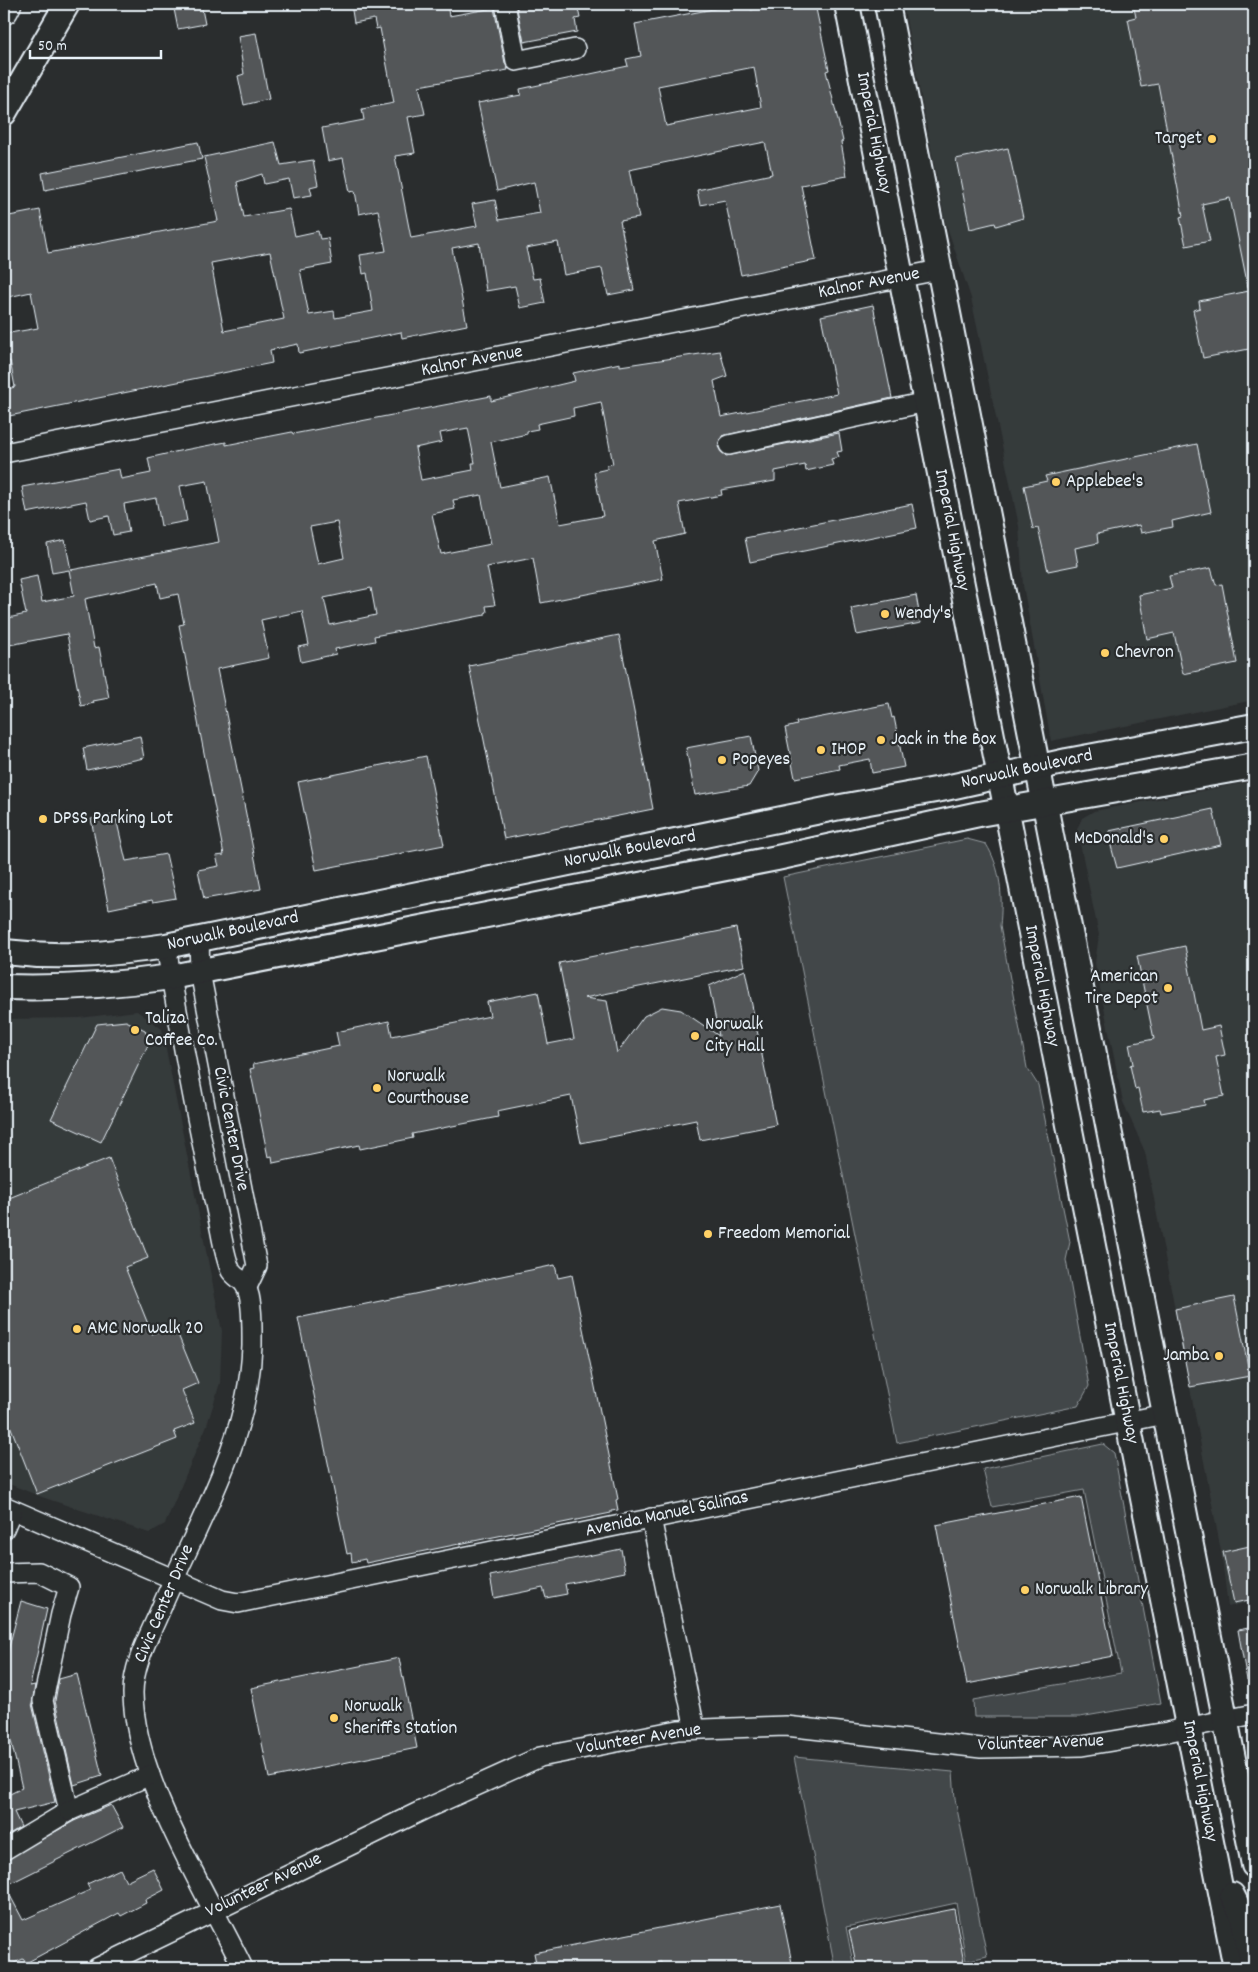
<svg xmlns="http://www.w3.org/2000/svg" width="1258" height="1972" font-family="Dekko,sans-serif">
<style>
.built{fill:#363a3b}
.green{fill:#424648;stroke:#959ca0}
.building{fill:#535759;stroke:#e8f1f8;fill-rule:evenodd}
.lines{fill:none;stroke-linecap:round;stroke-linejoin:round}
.minor-casing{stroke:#e8f1f8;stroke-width:22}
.major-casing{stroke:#e8f1f8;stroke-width:28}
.highway-casing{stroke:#e8f1f8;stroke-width:31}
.minor{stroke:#2a2d2e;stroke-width:19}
.major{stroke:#2a2d2e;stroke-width:24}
.highway{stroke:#2a2d2e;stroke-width:28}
.poi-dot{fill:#ffd166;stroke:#2a2d2e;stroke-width:2}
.labels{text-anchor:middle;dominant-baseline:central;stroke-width:4.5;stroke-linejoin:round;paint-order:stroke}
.street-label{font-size:19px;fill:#e8f1f8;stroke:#2a2d2e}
.poi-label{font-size:19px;fill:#e8f1f8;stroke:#2a2d2e;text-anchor:start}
</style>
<rect width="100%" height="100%" fill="#2a2d2e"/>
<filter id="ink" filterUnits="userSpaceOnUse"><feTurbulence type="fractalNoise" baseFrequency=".02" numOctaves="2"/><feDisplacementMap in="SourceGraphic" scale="10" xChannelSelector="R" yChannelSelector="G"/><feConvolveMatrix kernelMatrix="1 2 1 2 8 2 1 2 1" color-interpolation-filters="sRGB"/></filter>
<g filter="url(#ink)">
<g class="built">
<polygon points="903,4 1254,4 1254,700 1051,741 1023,585 1019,526 971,298 945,221"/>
<polygon points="1254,781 1254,1601 1228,1607 1221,1551 1145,1152 1123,1102 1095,963 1099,935 1077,829 1082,818 1094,811"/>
<polygon points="137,1011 162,1029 222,1331 220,1383 207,1425 165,1524 149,1533 42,1497 4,1482 4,1019 79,1018"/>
</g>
<g class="green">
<path d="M967,839L986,844C1001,868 1003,897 1000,926L1027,1068L1038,1085L1070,1242L1066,1260L1089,1386L1078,1406L897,1443L783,877Z"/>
<polygon points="1103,1444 1114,1453 1161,1703 1080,1717 974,1717 973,1700 1121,1673 1084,1490 992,1507 983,1469"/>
<polygon points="794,1757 953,1772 955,1799 987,1956 966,1961 956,1903 846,1927 854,1968 835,1968"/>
</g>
<g class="building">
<polygon points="173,4 201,4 205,24 178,29"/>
<path d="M351,4H447L449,16L494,8L505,63L508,70L419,86L425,114L408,117L415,153L395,156L411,238L477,226L472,204L495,200L499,220L540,213L534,182L497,191L478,103L521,95L520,89L628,66L626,59L641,56L635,24L739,4H750L751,10L784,4H815L829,70L826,71L843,141L841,142L847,176L801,185L816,260L741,275L725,200L700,205L697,190L772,174L765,142L629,170L639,218L620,221L634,290L608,295L602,268L564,275L558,242L526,248L533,279L540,278L545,303L520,308L515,286L486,291L479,243L452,248L467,325L402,338L401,332L299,353L298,344L270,350L272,363L4,417V390L15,387L10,361L4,362V334L38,328L31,292L4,298V217L40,210L48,253L218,221L204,157L275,142L281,165L313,160L318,185L310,187L312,195L293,198L289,179L264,184L262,174L237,182L244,217L289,209L295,236L318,231L320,239L328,238L332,264L300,270L309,315L334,311L335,318L373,311L367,273L363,274L360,255L386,251L378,210L359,214L355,191L350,192L343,158L328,161L322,128L364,120L362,109L394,103L380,28L376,29L374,19L354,23ZM754,67L761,107L666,126L658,86ZM270,252L284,319L224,331L211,263Z"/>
<polygon points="516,4 577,4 580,18 575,19 577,32 524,42"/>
<polygon points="1133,4 1254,4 1254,287 1248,287 1230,198 1202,204 1210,241 1186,246 1180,217 1183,216 1158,84 1141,87 1128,19 1136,17"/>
<polygon points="256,33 269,99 244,105 238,76 244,74 238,36"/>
<polygon points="198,142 202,159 45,190 42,173"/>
<polygon points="1008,148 1023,218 996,226 995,223 970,229 956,159"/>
<polygon points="1254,290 1254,348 1203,358 1193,310 1200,308 1199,301"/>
<path d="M873,305L892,398L722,436L718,447L726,456L839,433L842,451L837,452L839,457L831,459L833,465L806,471L805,465L775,471V481L721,490L722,495L679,503L685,534L655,541L663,579L541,603L533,558L487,567L495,605L486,606L487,612L485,613V615L374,636L375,641L335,649L336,654L301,662L298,647L309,645L302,611L261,620L269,658L217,669L261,889L204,899L198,870L219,866L216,856L224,855L179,625L184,624L178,594L160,598L157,583L85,599L94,648L99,647L109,698L93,701L94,703L81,706L67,634L4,646V619L26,614L19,580L37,576L42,602L74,596L69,570L52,573L47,544L65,540L71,570L219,542L207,481L180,486L187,521L161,526L156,498L124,504L129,532L113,535L109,516L90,520L86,501L27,513L22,487L119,469L121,479L151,473L148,458L179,451L226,442V445L292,432L293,434L491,396V401L575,381L573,373L620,363V366L720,351L727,376L714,381L721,417L837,394L821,316ZM601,402L613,464L607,465V469L594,472L603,516L560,524L550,477L500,487L491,442L527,434V431L538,429L537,424L574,416L573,408ZM468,428L475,463H472L473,470L421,480L415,448L442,442L440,433ZM481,495L491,544L441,554L432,514L455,509L453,500ZM337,522L344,558L318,564L310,527ZM371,588L376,615L330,625L324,598Z"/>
<polygon points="1197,444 1211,512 1172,521 1173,527 1141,533 1139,525 1097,534 1098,543 1075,548 1078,565 1048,571 1038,528 1033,529 1024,486 1047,481 1045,476"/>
<polygon points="912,504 917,528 750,562 745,538"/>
<polygon points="1211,568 1216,585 1222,584 1237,663 1183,674 1174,633 1147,639 1139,595 1172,588 1169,576"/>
<polygon points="916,595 921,623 857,635 851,608"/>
<polygon points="619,635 653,809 504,839 469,666"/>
<polygon points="889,704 892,718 894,717 904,767 872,773 870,759 839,765 840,769 795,778 785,728 797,725 796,722"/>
<polygon points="140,736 144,758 87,770 83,748"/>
<polygon points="751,736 758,771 749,786 695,795 686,748"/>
<polygon points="426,756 444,845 316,870 298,782"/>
<polygon points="1213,809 1221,845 1117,868 1108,835 1109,831"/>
<polygon points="115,814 126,861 166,854 176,898 153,902 152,900 109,909 91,819"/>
<polygon points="736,928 744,966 584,998 607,1001 617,1053 644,1016 662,1007 681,1010 719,1036 709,986 745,970 776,1125 700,1140 696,1120 581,1143 571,1096 497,1111 498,1117 412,1134 413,1138 360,1149 359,1145 273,1163 272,1156 268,1157 250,1069 254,1068 253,1064 339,1046 336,1032 389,1021 392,1036 490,1016 487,1002 538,992 548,1044 574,1039 559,963"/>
<polygon points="1185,946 1201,1030 1219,1026 1225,1055 1216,1057 1224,1096 1204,1100 1205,1105 1161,1113 1160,1109 1143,1112 1138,1088 1135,1089 1130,1065 1133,1064 1129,1044 1154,1039 1137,956"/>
<polygon points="126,1021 145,1030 149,1043 101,1142 51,1119 97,1024"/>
<polygon points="109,1158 148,1258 125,1267 152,1334 174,1325 198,1383 182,1390 195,1423 174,1431 177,1439 37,1494 4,1410 4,1200"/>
<polygon points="555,1265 558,1278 572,1275 618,1499 616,1500 618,1510 611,1511 611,1513 366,1563 365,1559 352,1562 351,1553 347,1554 298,1318"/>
<polygon points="1234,1297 1250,1376 1190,1387 1175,1309"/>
<polygon points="1081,1497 1113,1656 967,1684 936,1525"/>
<polygon points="1254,1545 1254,1599 1234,1603 1223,1552"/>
<polygon points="621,1549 625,1572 565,1584 567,1594 546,1598 543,1588 494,1598 490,1576"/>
<polygon points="21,1601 47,1609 30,1686 35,1685 32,1704 55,1802 14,1812 21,1827 4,1837 4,1791 6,1796 22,1788 4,1711 4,1666"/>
<polygon points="1254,1627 1254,1680 1247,1680 1238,1630"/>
<polygon points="399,1658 417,1748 269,1778 251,1688"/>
<polygon points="77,1674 102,1776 74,1785 55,1701 59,1679"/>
<polygon points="111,1805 123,1827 5,1886 23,1920 90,1890 87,1884 120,1869 126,1881 153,1868 164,1890 145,1900 146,1903 121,1916 119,1913 26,1963 23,1959 4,1968 4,1861 74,1821"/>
<polygon points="780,1904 793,1968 661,1968 661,1962 628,1968 537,1968 534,1953"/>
<polygon points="954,1909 965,1968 857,1968 849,1930"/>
</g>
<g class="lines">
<g class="minor-casing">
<g id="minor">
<polyline points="505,4 516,61 575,49"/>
<polyline points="729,445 926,402"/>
<polyline points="4,453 939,270"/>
<polyline points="199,939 200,972 257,1266 247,1287"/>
<path d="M166,946C181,1037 198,1128 218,1218C221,1232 225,1259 231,1271C235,1277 243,1280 246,1287C253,1299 252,1331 252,1346C249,1440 198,1522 162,1606C151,1633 133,1663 133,1693C134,1779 206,1891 243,1968"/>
<polyline points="4,1506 222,1600 238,1603 1165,1414"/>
<polyline points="651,1518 695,1729"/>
<polyline points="4,1529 12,1510"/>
<polyline points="4,1573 39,1572 69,1587 61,1614 43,1701 69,1811 4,1850"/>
<polyline points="69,1811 150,1775"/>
<polyline points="97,1968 423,1810 540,1757 678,1730 786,1726 981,1748 1082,1746 1167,1732 1254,1714"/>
</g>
</g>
<g class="major-casing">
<g id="major">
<polyline points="847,4 1236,1968"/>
<polyline points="887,4 1254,1865"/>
<polyline points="4,113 67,4"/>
<path d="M4,952C64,959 108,954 166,946L835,808L941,789L1067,761L1254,726"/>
<path d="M4,987C61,989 115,985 171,977L777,858L979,814L1254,766"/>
<polyline points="1232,1895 1242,1915 1254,1968"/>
</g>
</g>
<g class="highway-casing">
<polyline id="highway" points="4,10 7,4"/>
</g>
<use href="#minor" class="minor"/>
<use href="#major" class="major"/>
<use href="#highway" class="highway"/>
</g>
</g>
<g class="poi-dot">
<circle cx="1212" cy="139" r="5"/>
<circle cx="1056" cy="482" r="5"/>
<circle cx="885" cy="614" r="5"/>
<circle cx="1105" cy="653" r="5"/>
<circle cx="881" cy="740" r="5"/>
<circle cx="821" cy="750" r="5"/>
<circle cx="722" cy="760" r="5"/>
<circle cx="43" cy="819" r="5"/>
<circle cx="1164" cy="839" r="5"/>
<circle cx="1168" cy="988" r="5"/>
<circle cx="135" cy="1030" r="5"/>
<circle cx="695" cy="1036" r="5"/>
<circle cx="377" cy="1088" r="5"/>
<circle cx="708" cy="1234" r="5"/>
<circle cx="77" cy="1329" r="5"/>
<circle cx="1219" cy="1356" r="5"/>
<circle cx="1025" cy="1590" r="5"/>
<circle cx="334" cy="1718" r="5"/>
</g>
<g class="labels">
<g class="street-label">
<text transform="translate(873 133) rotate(79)">Imperial Highway</text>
<text transform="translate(869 284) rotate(-11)">Kalnor Avenue</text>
<text transform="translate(472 362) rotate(-11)">Kalnor Avenue</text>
<text transform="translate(951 530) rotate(79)">Imperial Highway</text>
<text transform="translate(1027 770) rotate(-12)">Norwalk Boulevard</text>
<text transform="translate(630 850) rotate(-11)">Norwalk Boulevard</text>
<text transform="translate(233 932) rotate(-12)">Norwalk Boulevard</text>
<text transform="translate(1041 986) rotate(79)">Imperial Highway</text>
<text transform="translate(230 1129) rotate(79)">Civic Center Drive</text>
<text transform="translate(1120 1383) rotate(79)">Imperial Highway</text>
<text transform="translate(667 1515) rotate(-12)">Avenida Manuel Salinas</text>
<text transform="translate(165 1604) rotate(-67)">Civic Center Drive</text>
<text transform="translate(639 1740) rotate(-9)">Volunteer Avenue</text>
<text transform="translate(1041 1744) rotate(-2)">Volunteer Avenue</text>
<text transform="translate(1199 1781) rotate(79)">Imperial Highway</text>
<text transform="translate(264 1886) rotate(-26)">Volunteer Avenue</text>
</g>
<g class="poi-label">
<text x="1202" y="139" text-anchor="end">Target</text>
<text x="1066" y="482">Applebee's</text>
<text x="895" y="614">Wendy's</text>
<text x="1115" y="653">Chevron</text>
<text x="891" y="740">Jack in the Box</text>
<text x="831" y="750">IHOP</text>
<text x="732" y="760">Popeyes</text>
<text x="53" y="819">DPSS Parking Lot</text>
<text x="1154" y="839" text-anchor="end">McDonald's</text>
<text x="1158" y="977" text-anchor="end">American<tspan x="1158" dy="22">Tire Depot</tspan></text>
<text x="145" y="1019">Taliza<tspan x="145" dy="22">Coffee Co.</tspan></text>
<text x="705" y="1025">Norwalk<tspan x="705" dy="22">City Hall</tspan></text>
<text x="387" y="1077">Norwalk<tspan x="387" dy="22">Courthouse</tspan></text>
<text x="718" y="1234">Freedom Memorial</text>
<text x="87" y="1329">AMC Norwalk 20</text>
<text x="1209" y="1356" text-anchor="end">Jamba</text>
<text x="1035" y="1590">Norwalk Library</text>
<text x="344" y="1707">Norwalk<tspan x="344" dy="22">Sheriffs Station</tspan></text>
</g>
</g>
<rect width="1258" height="1972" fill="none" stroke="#2a2d2e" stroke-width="20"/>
<rect x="10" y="10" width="1238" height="1952" fill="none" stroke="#e8f1f8" stroke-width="2" filter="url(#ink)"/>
<path d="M30 50v8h131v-8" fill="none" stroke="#e8f1f8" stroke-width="2.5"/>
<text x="38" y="50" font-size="15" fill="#e8f1f8" stroke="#2a2d2e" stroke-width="4" paint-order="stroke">50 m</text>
</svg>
